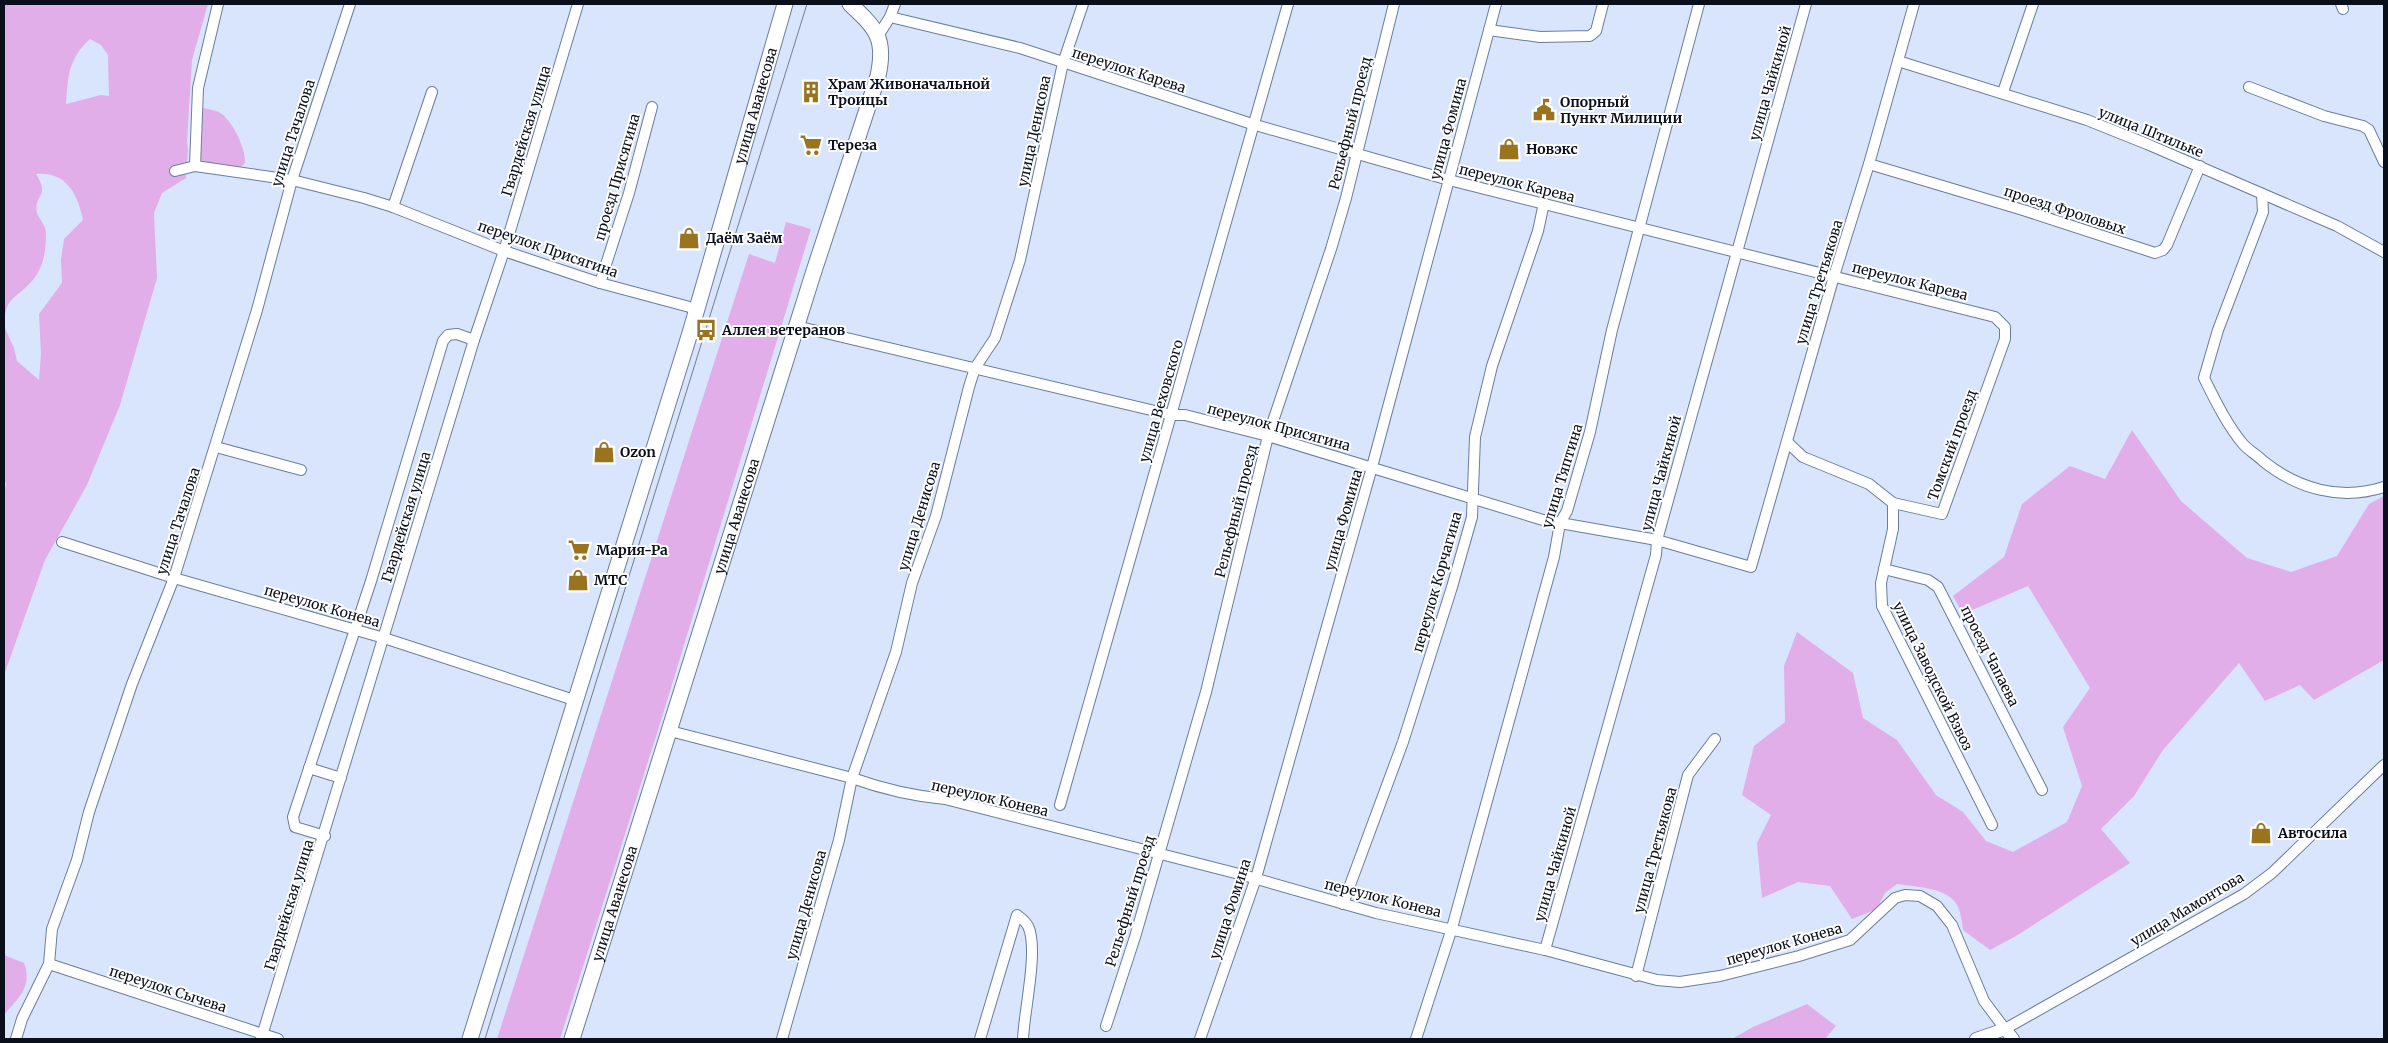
<svg xmlns="http://www.w3.org/2000/svg" width="2388" height="1043" font-family="Merriweather,serif">
<style>
.green{fill:#e2aeea;fill-rule:evenodd}
.lines{fill:none;stroke-linecap:round;stroke-linejoin:round}
.minor-casing{stroke:#6a7d9e;stroke-width:12}
.major-casing{stroke:#6a7d9e;stroke-width:14}
.highway-casing{stroke:#6a7d9e;stroke-width:17}
.minor{stroke:#fff;stroke-width:10}
.major{stroke:#fff;stroke-width:12}
.highway{stroke:#fff;stroke-width:15}
.tram{stroke:#737d8f;stroke-width:1}
.labels{text-anchor:middle;dominant-baseline:central;stroke-width:4;stroke-linejoin:round;paint-order:stroke}
.street-label{font-size:14px;fill:#09101c;stroke:#fff}
.poi-label{font-size:14px;font-weight:bold;fill:#09101c;stroke:#fff;text-anchor:start}
</style>
<rect width="100%" height="100%" fill="#d8e5fc"/>
<g class="green">
<path d="M4,4H208L192,60L187,142C190,155 185,165 186,178L162,193L154,213L157,278L120,405L87,485L45,560L4,675V492L6,484L4,479V326L14,348L17,361L39,380L41,354L39,314L62,283L61,260L64,239L83,220C78,194 66,171 36,174C51,198 33,194 37,213C39,220 46,224 46,234C46,256 42,274 24,289C20,293 13,297 10,302C6,306 5,315 4,320ZM90,39L101,45L108,55L109,96L101,95L66,104C68,77 68,59 90,39Z"/>
<path d="M203,108C208,109 214,110 219,112C232,120 246,148 245,163L241,167C228,168 212,167 201,160V142L198,130L202,118L200,113Z"/>
<polygon points="786,222 811,229 659,727 560,1039 497,1039 749,254 775,263"/>
<path d="M2132,430L2181,501L2247,558L2291,572L2337,556L2369,504L2384,496V660L2314,700L2300,685L2265,701L2239,663L2163,750L2134,796L2101,829L2130,863L2016,936L1990,950L1963,930C1962,922 1961,914 1958,907C1950,887 1915,887 1897,884L1885,893L1877,909L1852,919L1830,886L1798,882L1762,898L1757,843L1771,815L1742,795L1754,746L1785,722L1784,666L1797,632L1853,673L1863,718L1897,740L1936,795L1963,812L1986,841L2013,852L2067,822L2082,786L2063,727L2090,688L2028,586L1963,614L1953,596L2004,557L2022,504L2070,466L2105,479Z"/>
<path d="M4,955L24,963C33,987 18,998 4,1015Z"/>
<polygon points="1807,1004 1836,1026 1825,1039 1732,1039 1753,1027"/>
</g>
<g class="lines">
<g class="minor-casing">
<g id="minor">
<polyline points="2341,4 2343,9"/>
<polyline points="890,17 1020,48 1252,124 1449,180 1995,317 2005,327 2005,339 1942,514 1893,503 1869,484 1803,457 1787,442"/>
<polyline points="1489,30 1540,37 1590,36 1596,31 1603,4"/>
<polyline points="878,36 890,17 895,4"/>
<polyline points="1898,61 2087,120 2147,144 2337,226 2384,252"/>
<polyline points="2249,87 2324,116 2363,126 2369,130 2384,162"/>
<polyline points="2003,92 2033,4"/>
<polyline points="1869,164 2023,210 2155,253 2163,250 2167,245 2200,166"/>
<polyline points="195,166 198,88 218,4"/>
<polyline points="175,171 195,166 292,180 364,198 393,207 504,251 600,283 697,309"/>
<path d="M2262,194L2263,212L2218,330L2204,378C2215,400 2227,425 2243,444C2248,450 2257,455 2263,461C2298,489 2340,501 2384,487"/>
<polyline points="393,207 432,92"/>
<polyline points="600,283 629,193 652,107"/>
<polyline points="796,326 1172,415 1185,415 1268,436 1543,520 1657,540 1751,567 1834,276 1869,164 1914,4"/>
<polyline points="216,447 301,470"/>
<polyline points="1893,503 1893,529 1881,583 1882,606 1992,825"/>
<polyline points="62,542 174,578 384,638 574,700"/>
<polyline points="1884,569 1928,580 1938,587 2042,790"/>
<path d="M670,731L852,778C883,789 912,796 945,799L1243,875L1376,913L1545,950L1657,980L1680,982L1720,976L1799,956L1850,940L1895,898L1905,895L1920,896L1937,906L1952,925L1984,1001L2005,1029L2244,894L2272,873L2384,765"/>
<polyline points="309,768 341,778"/>
<polyline points="1060,805 1288,4"/>
<polyline points="325,836 295,827 293,817 371,581 443,341 448,335 457,334 474,340"/>
<polyline points="1343,904 1403,742 1452,587 1472,517 1475,437 1481,412 1492,366 1538,231 1544,203"/>
<polyline points="1545,950 1656,555 1657,540 1806,4"/>
<polyline points="49,964 278,1039"/>
<polyline points="1636,976 1688,775 1715,739"/>
<polyline points="1106,1026 1135,937 1206,692 1268,436 1331,249 1346,198 1394,4"/>
<polyline points="16,1039 22,1019 49,964 52,929 77,860 89,812 132,684 174,578 257,310 292,180 350,4"/>
<polyline points="261,1039 474,340 504,251 578,4"/>
<polyline points="782,1039 839,840 852,778 896,652 912,583 936,516 969,387 975,368 995,338 1020,260 1063,63 1083,4"/>
<path d="M980,1039L1017,915C1021,918 1026,922 1028,926C1039,949 1024,1011 1023,1039"/>
<polyline points="1200,1039 1256,878 1372,467 1496,4"/>
<polyline points="1416,1039 1452,928 1554,557 1560,523 1567,511 1590,432 1612,330 1699,4"/>
</g>
</g>
<g class="major-casing">
<polyline id="major" points="1976,1039 2005,1029 2013,1039"/>
</g>
<g class="highway-casing">
<g id="highway">
<path id="s1" d="M470,1039L690,333L785,4"/>
<path id="s2" d="M572,1039L813,274L878,76C886,39 877,29 850,4"/>
</g>
</g>
<use href="#minor" class="minor"/>
<use href="#major" class="major"/>
<use href="#highway" class="highway"/>
<polyline class="tram" points="485,1039 807,4"/>
</g>
<defs>
<g id="building-bare" transform="scale(1.725)"><path d="M-4-6H4V6H1V3H-1V6H-4ZM-2.5-4.3h1.7v1.8h-1.7ZM.8-4.3h1.7v1.8H.8ZM-2.5-1h1.7V.8h-1.7ZM.8-1h1.7V.8H.8Z" fill="#9a731f" stroke="#fff" stroke-width="2.5" paint-order="stroke"/></g>
<g id="civic-bare" transform="scale(1.725)"><path d="M-.6-6.5H3V-4.5H.6V-3L4-1V1h2V6H-6V1h2V-1L-.6-3ZM-1.2 2.5V6h2.4V2.5Z" fill="#9a731f" stroke="#fff" stroke-width="2.5" paint-order="stroke"/></g>
<g id="supermarket-bare" transform="scale(1.725)"><path d="M-6-5.5h2.5l.6 2H6L4.5 2H-2.5L-4.4-4H-6ZM-1.5 3.2a1.3 1.3 0 1 0 .1 0ZM3 3.2a1.3 1.3 0 1 0 .1 0Z" fill="#9a731f" stroke="#fff" stroke-width="2.5" paint-order="stroke"/></g>
<g id="shop-bare" transform="scale(1.725)"><path d="M-5-2.5h2.3a2.7 3.5 0 0 1 5.4 0H5L5.5 6h-11ZM-1.5-2.5h3a1.5 2.3 0 0 0-3 0Z" fill="#9a731f" stroke="#fff" stroke-width="2.5" paint-order="stroke"/></g>
<g id="bus-bare" transform="scale(1.725)"><path d="M-5-6H5V4H4V6H2V4H-2V6H-4V4H-5ZM-3.5-4V0h7V-4ZM-3.5 1.2v1.5H-2V1.2ZM2 1.2v1.5H3.5V1.2Z" fill="#9a731f" stroke="#fff" stroke-width="2.5" paint-order="stroke"/></g>
</defs>
<g fill-rule="evenodd">
<use href="#building-bare" x="811" y="92"/>
<use href="#civic-bare" x="1544" y="110"/>
<use href="#supermarket-bare" x="811" y="145"/>
<use href="#shop-bare" x="1509" y="149"/>
<use href="#shop-bare" x="689" y="238"/>
<use href="#bus-bare" x="706" y="330"/>
<use href="#shop-bare" x="604" y="452"/>
<use href="#supermarket-bare" x="579" y="550"/>
<use href="#shop-bare" x="578" y="580"/>
<use href="#shop-bare" x="2261" y="833"/>
</g>
<g class="labels">
<g class="street-label">
<text transform="translate(1129 70) rotate(18)">переулок Карева</text>
<text transform="translate(1770 83) rotate(-74)">улица Чайкиной</text>
<text stroke="none"><textPath href="#s1" startOffset="976">улица Аванесова</textPath></text>
<text transform="translate(1350 123) rotate(-76)">Рельефный проезд</text>
<text transform="translate(1448 129) rotate(-75)">улица Фомина</text>
<text transform="translate(526 131) rotate(-73)">Гвардейская улица</text>
<text transform="translate(1034 131) rotate(-78)">улица Денисова</text>
<text transform="translate(2151 132) rotate(22)">улица Штильке</text>
<text transform="translate(293 133) rotate(-72)">улица Тачалова</text>
<text transform="translate(617 177) rotate(-74)">проезд Присягина</text>
<text transform="translate(1517 183) rotate(14)">переулок Карева</text>
<text transform="translate(2065 210) rotate(18)">проезд Фроловых</text>
<text transform="translate(548 249) rotate(19)">переулок Присягина</text>
<text transform="translate(1910 281) rotate(14)">переулок Карева</text>
<text transform="translate(1819 282) rotate(-73)">улица Третьякова</text>
<text transform="translate(1161 401) rotate(-74)">улица Веховского</text>
<text transform="translate(1279 427) rotate(15)">переулок Присягина</text>
<text transform="translate(1952 445) rotate(-70)">Томский проезд</text>
<text transform="translate(1661 473) rotate(-75)">улица Чайкиной</text>
<text transform="translate(1562 476) rotate(-73)">улица Тяптина</text>
<text transform="translate(1236 511) rotate(-76)">Рельефный проезд</text>
<text transform="translate(919 516) rotate(-73)">улица Денисова</text>
<text transform="translate(406 517) rotate(-73)">Гвардейская улица</text>
<text stroke="none"><textPath href="#s2" startOffset="548">улица Аванесова</textPath></text>
<text transform="translate(1343 520) rotate(-74)">улица Фомина</text>
<text transform="translate(178 521) rotate(-72)">улица Тачалова</text>
<text transform="translate(1437 582) rotate(-74)">переулок Корчагина</text>
<text transform="translate(322 606) rotate(16)">переулок Конева</text>
<text transform="translate(1990 656) rotate(63)">проезд Чапаева</text>
<text transform="translate(1933 676) rotate(64)">улица Заводской Взвоз</text>
<text transform="translate(990 798) rotate(13)">переулок Конева</text>
<text transform="translate(1655 850) rotate(-75)">улица Третьякова</text>
<text transform="translate(1555 864) rotate(-74)">улица Чайкиной</text>
<text transform="translate(1383 898) rotate(14)">переулок Конева</text>
<text transform="translate(1130 901) rotate(-73)">Рельефный проезд</text>
<text stroke="none"><textPath href="#s2" startOffset="142">улица Аванесова</textPath></text>
<text transform="translate(289 905) rotate(-73)">Гвардейская улица</text>
<text transform="translate(806 905) rotate(-74)">улица Денисова</text>
<text transform="translate(1230 909) rotate(-72)">улица Фомина</text>
<text transform="translate(2187 909) rotate(-31)">улица Мамонтова</text>
<text transform="translate(1784 944) rotate(-16)">переулок Конева</text>
<text transform="translate(168 989) rotate(18)">переулок Сычева</text>
</g>
<g class="poi-label">
<text x="828" y="84">Храм Живоначальной<tspan x="828" dy="16">Троицы</tspan></text>
<text x="1560" y="102">Опорный<tspan x="1560" dy="16">Пункт Милиции</tspan></text>
<text x="828" y="145">Тереза</text>
<text x="1526" y="149">Новэкс</text>
<text x="706" y="238">Даём Заём</text>
<text x="722" y="330">Аллея ветеранов</text>
<text x="620" y="452">Ozon</text>
<text x="596" y="550">Мария-Ра</text>
<text x="594" y="580">МТС</text>
<text x="2278" y="833">Автосила</text>
</g>
</g>
<rect width="2388" height="1043" fill="none" stroke="#09101c" stroke-width="10"/>
</svg>
